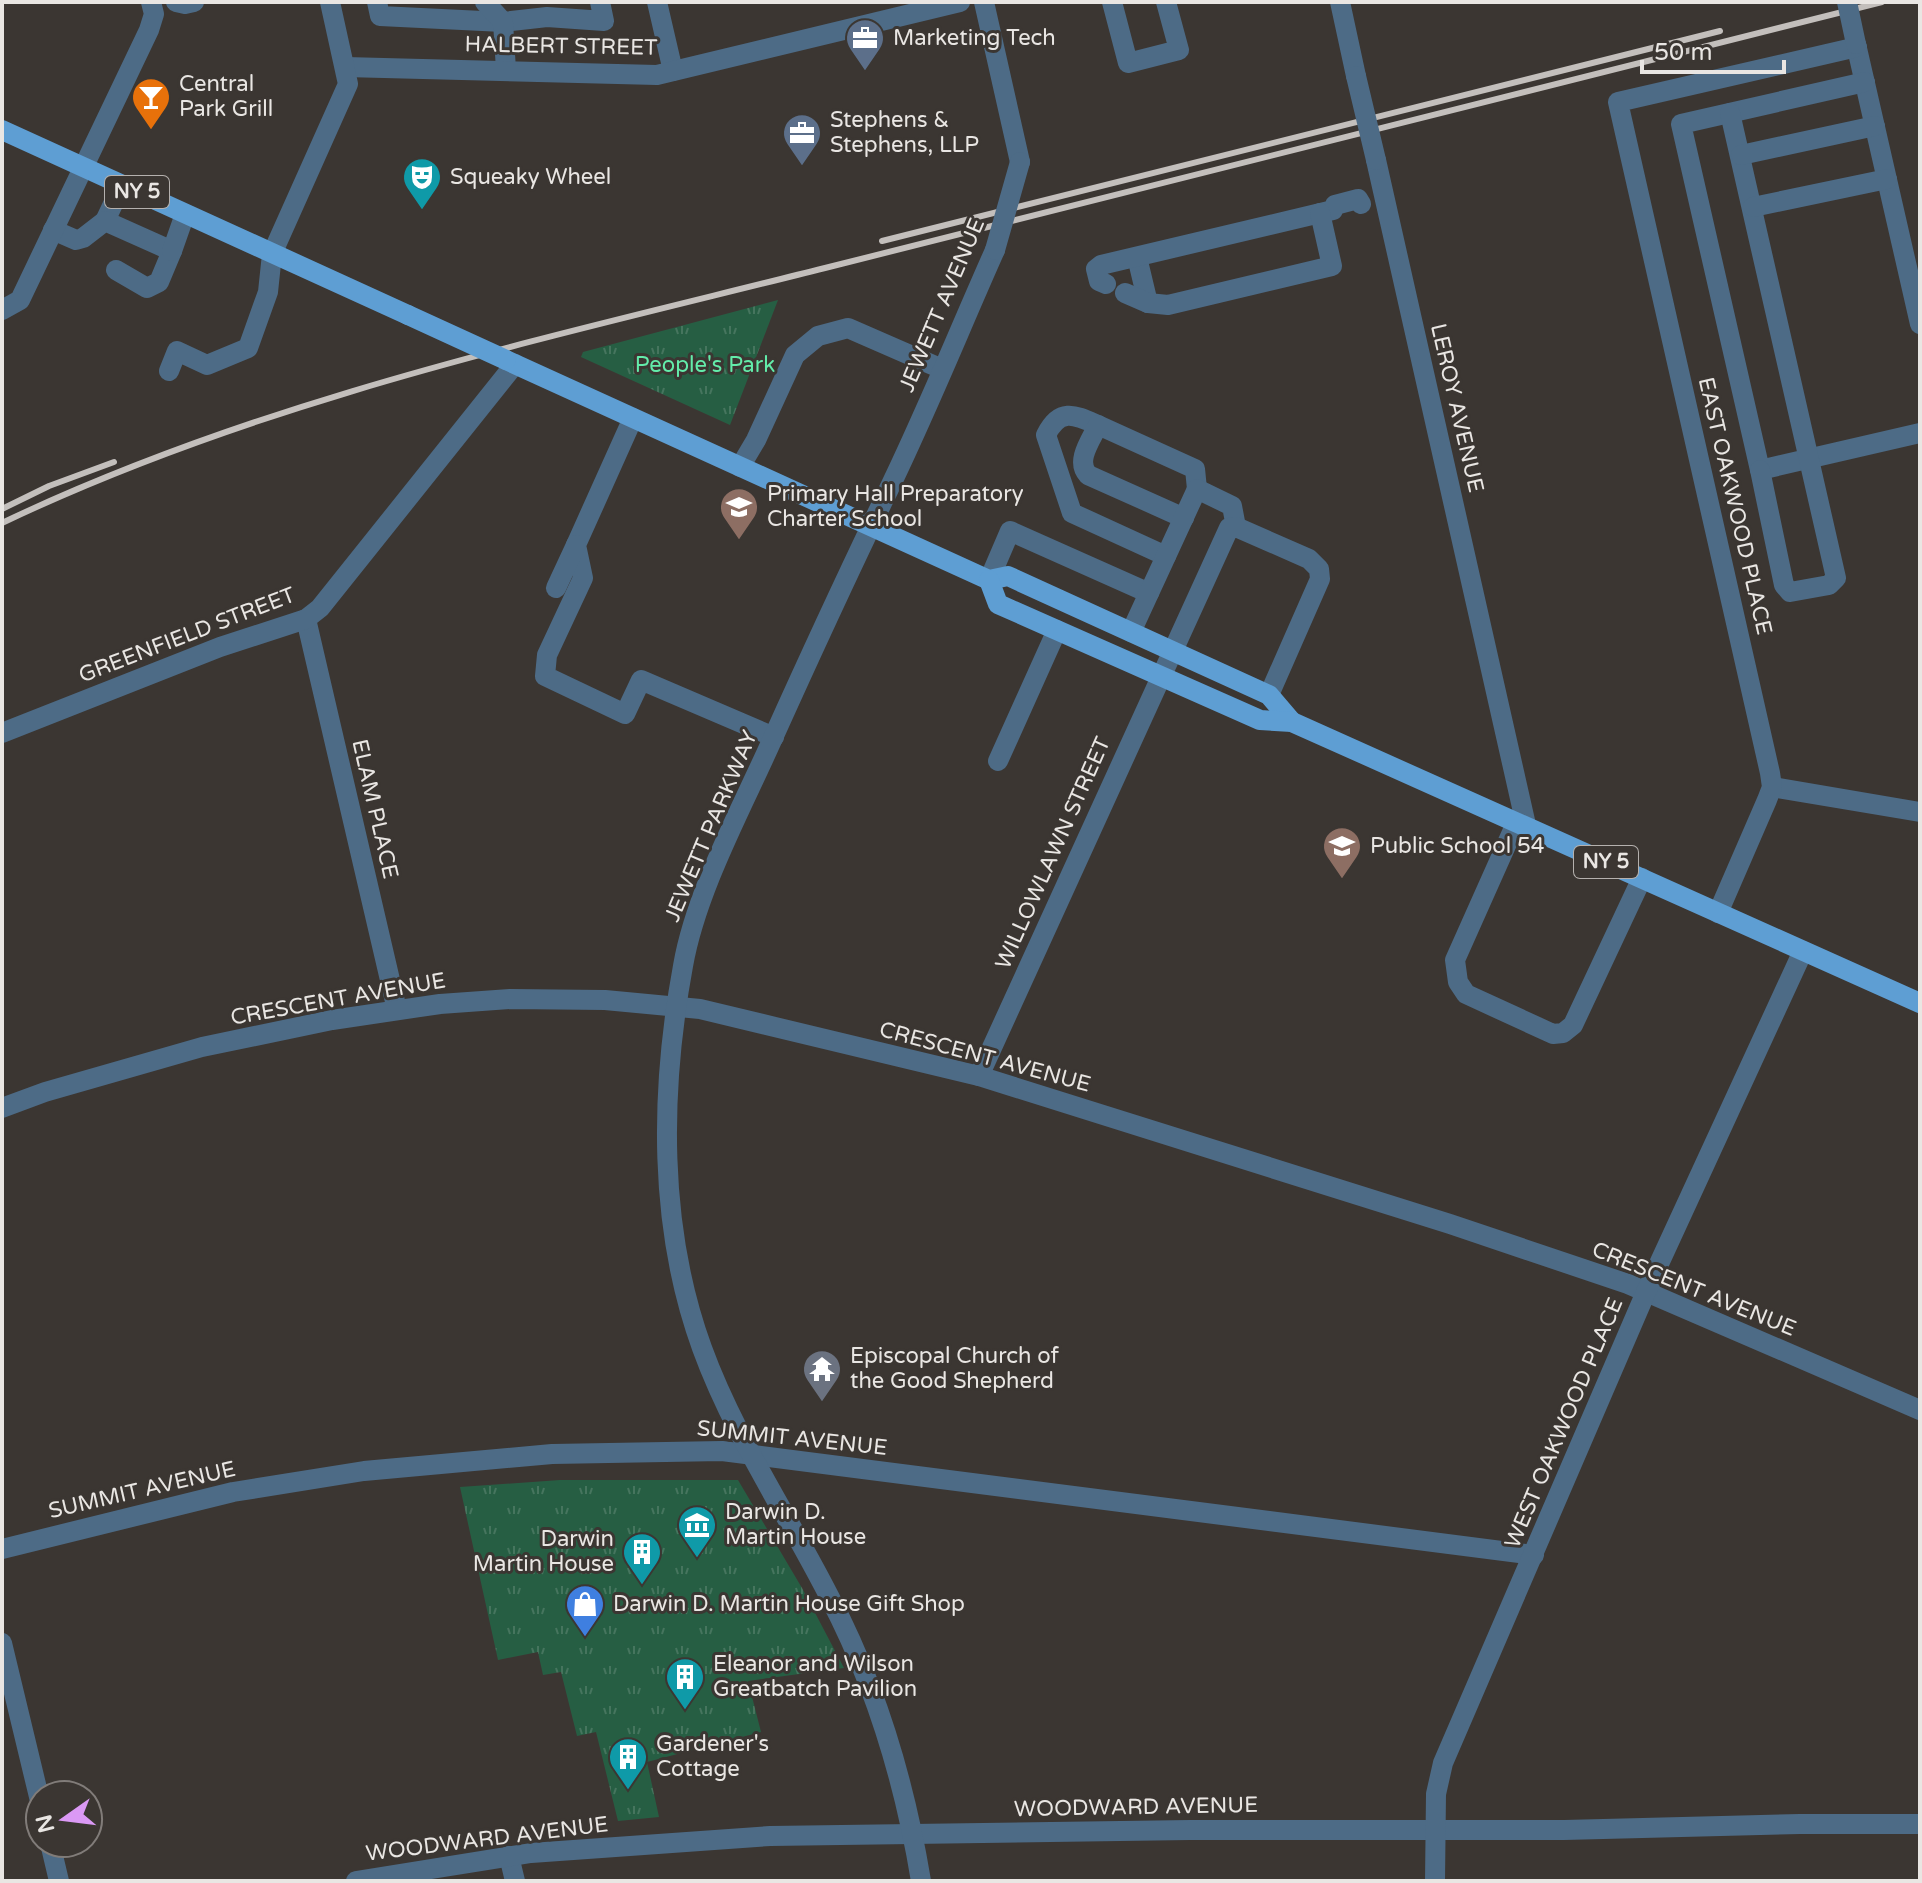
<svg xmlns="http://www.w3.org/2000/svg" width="1922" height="1883" font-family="'Varela Round',sans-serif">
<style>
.grass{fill:url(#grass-tufts)}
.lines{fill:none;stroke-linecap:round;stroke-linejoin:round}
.minor{stroke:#4d6b86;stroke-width:20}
.major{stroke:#5e9ed3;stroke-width:20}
.rail{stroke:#c3bfbc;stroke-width:6}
.minor-bridge{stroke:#4d6b86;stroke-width:20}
.major-bridge{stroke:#5e9ed3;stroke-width:20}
.labels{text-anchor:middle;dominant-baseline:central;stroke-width:6;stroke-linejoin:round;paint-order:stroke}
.shield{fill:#3b3632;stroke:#b5b1ae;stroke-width:2}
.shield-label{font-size:20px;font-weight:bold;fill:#e9e6e3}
.poi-label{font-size:22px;fill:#e9e6e3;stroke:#3b3632;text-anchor:start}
.street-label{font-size:22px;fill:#e9e6e3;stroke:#3b3632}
.park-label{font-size:22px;fill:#63ecaa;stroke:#3b3632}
</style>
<defs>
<pattern id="grass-tufts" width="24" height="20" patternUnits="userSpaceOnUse" patternTransform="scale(2)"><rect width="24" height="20" fill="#265e43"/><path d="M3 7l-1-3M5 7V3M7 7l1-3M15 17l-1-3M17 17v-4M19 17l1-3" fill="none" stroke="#46755e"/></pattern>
</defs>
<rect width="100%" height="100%" fill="#3b3632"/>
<g class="grass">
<polygon points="778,300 730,425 581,357 583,352"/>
<polygon points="560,1480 738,1480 802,1588 844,1668 748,1681 761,1732 647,1762 659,1817 618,1821 596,1732 577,1736 561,1672 543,1675 538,1652 498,1660 460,1487"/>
</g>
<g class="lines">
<g class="minor">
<polyline points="176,2 185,4 194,2"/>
<polyline points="377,2 380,16 503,22 547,17 604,21 600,2"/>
<polyline points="485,2 503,22 506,70"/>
<polyline points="657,2 673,71"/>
<polyline points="984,2 1020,162"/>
<polyline points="1112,2 1128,63 1179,50 1166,2"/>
<polyline points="1340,2 1356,76"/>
<polyline points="1856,44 1920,324"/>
<polyline points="345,67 657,75 960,2"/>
<polyline points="1865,82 1681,124 1760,470 1920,433"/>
<polyline points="1730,113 1836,578 1829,585 1790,592 1784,585 1760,470"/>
<polyline points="1741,155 1875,126"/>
<polyline points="1376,160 1526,825"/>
<polyline points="1753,207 1887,179"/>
<polyline points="105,221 122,185"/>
<polyline points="53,230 76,240 83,238 105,221 172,251 159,282 147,288 116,270"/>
<polyline points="172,251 185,214"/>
<polyline points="1137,257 1148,303"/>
<polyline points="1106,284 1099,281 1096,269 1101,265 1333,210 1335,205 1358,199 1361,204"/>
<polyline points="1125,293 1148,303 1168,305 1332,266 1320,213"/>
<polyline points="2,310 20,300 149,30 154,14 151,2"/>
<polyline points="169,371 177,351 207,365 248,348 268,292 272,254 348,84 330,2"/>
<polyline points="633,418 576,545 583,578 547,655 545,676 625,714 641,680 774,737"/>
<path d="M1098,425C1075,415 1060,407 1046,435L1072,513L1166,556"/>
<polyline points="740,467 756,440 795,355 818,336 848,328 942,369"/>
<path d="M1184,518L1088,475C1075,461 1091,440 1098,425L1195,469L1197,489"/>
<polyline points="989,580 1010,531 1149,593"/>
<polyline points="556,588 576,545"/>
<polyline points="306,619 397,1010"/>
<polyline points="1131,632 1197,489 1232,506 1236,527"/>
<polyline points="2,733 220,647 306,619 320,608 515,364"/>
<polyline points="998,761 1057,630"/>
<polyline points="1772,787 1920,812"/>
<polyline points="1517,821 1455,960 1458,982 1466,994 1553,1034 1563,1033 1573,1025 1642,878"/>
<polyline points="1718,913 1767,800 1772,787 1770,773 1618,102 1857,47"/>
<polyline points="979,1076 1229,528 1236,527 1309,559 1319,569 1320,579 1269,695"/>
<polyline points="2,1108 45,1092 202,1047 332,1020 440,1004 510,999 605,1000 700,1009 979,1076 1450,1224 1628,1284 1920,1410"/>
<polyline points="2,1549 233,1492 364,1471 552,1454 722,1451 1534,1555"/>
<polyline points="2,1643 40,1801"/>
<polyline points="50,1843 59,1881"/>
<polyline points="509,1856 515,1881"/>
<polyline points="356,1881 531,1853 770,1836 1190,1830 1564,1830 1800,1824 1920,1824"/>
<path d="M921,1881C905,1784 876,1686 830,1598C788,1515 734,1436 702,1348C658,1227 660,1091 683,966C696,891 742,808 773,738C809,658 846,578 884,499C924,418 958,333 995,250"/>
<polyline points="1435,1881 1436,1794 1443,1763 1646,1292 1803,951"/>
</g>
<g class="major">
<polyline points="2,130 408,315"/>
<polyline points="506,360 989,580 1008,576 1269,695 1292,722"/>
<polyline points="989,580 998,604 1260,720 1292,722 1920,1003"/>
</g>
<g class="rail">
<polyline points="882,241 1720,31"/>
<polyline points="2,509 49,486 114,462"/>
<path d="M2,523C262,399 547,338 825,268C1177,179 1529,90 1882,2"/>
</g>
<g class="minor-bridge">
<polyline points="1847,2 1856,44"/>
<polyline points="1356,76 1376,160"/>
<polyline points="995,250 1020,162"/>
</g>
<polyline class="major-bridge" points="408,315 506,360"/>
</g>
<defs>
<g id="office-pin" transform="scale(2)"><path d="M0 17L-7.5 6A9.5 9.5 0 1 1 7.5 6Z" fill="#5c6f8a" stroke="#3b3632"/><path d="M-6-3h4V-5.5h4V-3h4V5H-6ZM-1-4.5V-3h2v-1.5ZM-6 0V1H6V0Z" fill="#fff"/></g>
<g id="bar-pin" transform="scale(2)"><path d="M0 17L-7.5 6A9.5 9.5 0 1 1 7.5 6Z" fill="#e8710a" stroke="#3b3632"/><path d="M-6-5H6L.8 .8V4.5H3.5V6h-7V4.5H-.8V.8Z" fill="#fff"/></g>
<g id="theatre-pin" transform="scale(2)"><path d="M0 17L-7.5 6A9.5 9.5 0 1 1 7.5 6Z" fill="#0f9aa8" stroke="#3b3632"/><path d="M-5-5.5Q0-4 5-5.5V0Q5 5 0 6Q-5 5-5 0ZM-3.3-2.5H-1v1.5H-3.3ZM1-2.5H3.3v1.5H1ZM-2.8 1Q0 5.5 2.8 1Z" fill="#fff"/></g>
<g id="school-pin" transform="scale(2)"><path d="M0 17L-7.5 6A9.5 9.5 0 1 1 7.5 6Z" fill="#8d6e63" stroke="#3b3632"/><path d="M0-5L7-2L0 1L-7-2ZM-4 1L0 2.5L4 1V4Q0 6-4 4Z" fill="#fff"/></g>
<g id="temple-pin" transform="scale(2)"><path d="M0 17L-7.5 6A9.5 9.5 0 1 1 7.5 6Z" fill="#6b7280" stroke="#3b3632"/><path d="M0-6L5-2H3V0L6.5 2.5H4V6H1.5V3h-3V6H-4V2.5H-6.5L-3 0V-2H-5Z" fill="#fff"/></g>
<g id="museum-pin" transform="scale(2)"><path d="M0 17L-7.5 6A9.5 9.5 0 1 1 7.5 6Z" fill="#0f9aa8" stroke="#3b3632"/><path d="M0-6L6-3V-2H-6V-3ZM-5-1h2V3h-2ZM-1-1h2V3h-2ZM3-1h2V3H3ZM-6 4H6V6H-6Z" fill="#fff"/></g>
<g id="building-pin" transform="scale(2)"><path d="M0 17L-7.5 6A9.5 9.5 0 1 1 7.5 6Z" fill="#0f9aa8" stroke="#3b3632"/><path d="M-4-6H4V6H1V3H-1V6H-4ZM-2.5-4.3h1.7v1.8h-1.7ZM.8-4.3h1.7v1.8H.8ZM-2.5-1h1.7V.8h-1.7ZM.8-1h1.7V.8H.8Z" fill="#fff"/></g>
<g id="shop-pin" transform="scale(2)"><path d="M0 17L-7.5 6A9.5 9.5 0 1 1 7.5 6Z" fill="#3f7fe0" stroke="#3b3632"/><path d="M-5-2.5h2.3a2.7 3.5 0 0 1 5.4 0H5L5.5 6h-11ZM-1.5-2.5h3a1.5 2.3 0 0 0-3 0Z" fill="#fff"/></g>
</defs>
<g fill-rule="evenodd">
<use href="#office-pin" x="865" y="38"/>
<use href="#bar-pin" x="151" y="97"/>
<use href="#office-pin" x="802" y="133"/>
<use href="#theatre-pin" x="422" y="177"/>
<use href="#school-pin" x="739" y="507"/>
<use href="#school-pin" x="1342" y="846"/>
<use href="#temple-pin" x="822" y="1369"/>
<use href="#museum-pin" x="697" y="1525"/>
<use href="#building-pin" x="642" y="1552"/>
<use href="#shop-pin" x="585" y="1604"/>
<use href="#building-pin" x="685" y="1677"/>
<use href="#building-pin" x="628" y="1757"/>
</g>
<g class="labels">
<g class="shield">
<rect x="105" y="176" width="64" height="32" rx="6"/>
<rect x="1574" y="846" width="64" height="32" rx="6"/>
</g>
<g class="shield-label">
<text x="137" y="192">NY 5</text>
<text x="1606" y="862">NY 5</text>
</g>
<g class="poi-label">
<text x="893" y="38">Marketing Tech</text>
<text x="179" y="84">Central<tspan x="179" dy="25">Park Grill</tspan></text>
<text x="830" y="120">Stephens &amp;<tspan x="830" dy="25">Stephens, LLP</tspan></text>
<text x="450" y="177">Squeaky Wheel</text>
<text x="767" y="494">Primary Hall Preparatory<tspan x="767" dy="25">Charter School</tspan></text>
<text x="1370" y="846">Public School 54</text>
<text x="850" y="1356">Episcopal Church of<tspan x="850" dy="25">the Good Shepherd</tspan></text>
<text x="725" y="1512">Darwin D.<tspan x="725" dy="25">Martin House</tspan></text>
<text x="614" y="1539" text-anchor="end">Darwin<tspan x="614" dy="25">Martin House</tspan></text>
<text x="613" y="1604">Darwin D. Martin House Gift Shop</text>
<text x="713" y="1664">Eleanor and Wilson<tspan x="713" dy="25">Greatbatch Pavilion</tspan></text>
<text x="656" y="1744">Gardener's<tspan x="656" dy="25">Cottage</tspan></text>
</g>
<g class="street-label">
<text transform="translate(561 46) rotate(1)">HALBERT STREET</text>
<text transform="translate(942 305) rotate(-67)">JEWETT AVENUE</text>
<text transform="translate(1457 408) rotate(77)">LEROY AVENUE</text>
<text transform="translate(1735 506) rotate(77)">EAST OAKWOOD PLACE</text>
<text transform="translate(187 635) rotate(-21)">GREENFIELD STREET</text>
<text transform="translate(375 809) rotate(77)">ELAM PLACE</text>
<text transform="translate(711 826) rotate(-67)">JEWETT PARKWAY</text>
<text transform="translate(1053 853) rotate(-66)">WILLOWLAWN STREET</text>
<text transform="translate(338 999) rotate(-10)">CRESCENT AVENUE</text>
<text transform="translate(985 1057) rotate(15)">CRESCENT AVENUE</text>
<text transform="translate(1694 1289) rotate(22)">CRESCENT AVENUE</text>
<text transform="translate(1564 1423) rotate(-67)">WEST OAKWOOD PLACE</text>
<text transform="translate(792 1438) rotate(6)">SUMMIT AVENUE</text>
<text transform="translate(142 1490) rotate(-13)">SUMMIT AVENUE</text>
<text transform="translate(1136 1807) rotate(-1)">WOODWARD AVENUE</text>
<text transform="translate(487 1839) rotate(-7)">WOODWARD AVENUE</text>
</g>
<g class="park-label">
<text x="705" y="365">People's Park</text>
</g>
</g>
<rect width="1922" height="1883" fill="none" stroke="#e9e6e3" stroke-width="8"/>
<g transform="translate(64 1819) rotate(256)"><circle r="38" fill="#3b3632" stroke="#817c79" stroke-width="2"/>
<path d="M0-6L14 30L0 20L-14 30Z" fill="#db99f5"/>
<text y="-12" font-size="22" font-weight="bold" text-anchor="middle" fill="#e9e6e3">N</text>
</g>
<path d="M1642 60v12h142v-12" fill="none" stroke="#e9e6e3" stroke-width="4"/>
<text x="1654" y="60" font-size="24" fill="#e9e6e3" stroke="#3b3632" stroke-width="6" paint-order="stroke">50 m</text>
</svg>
